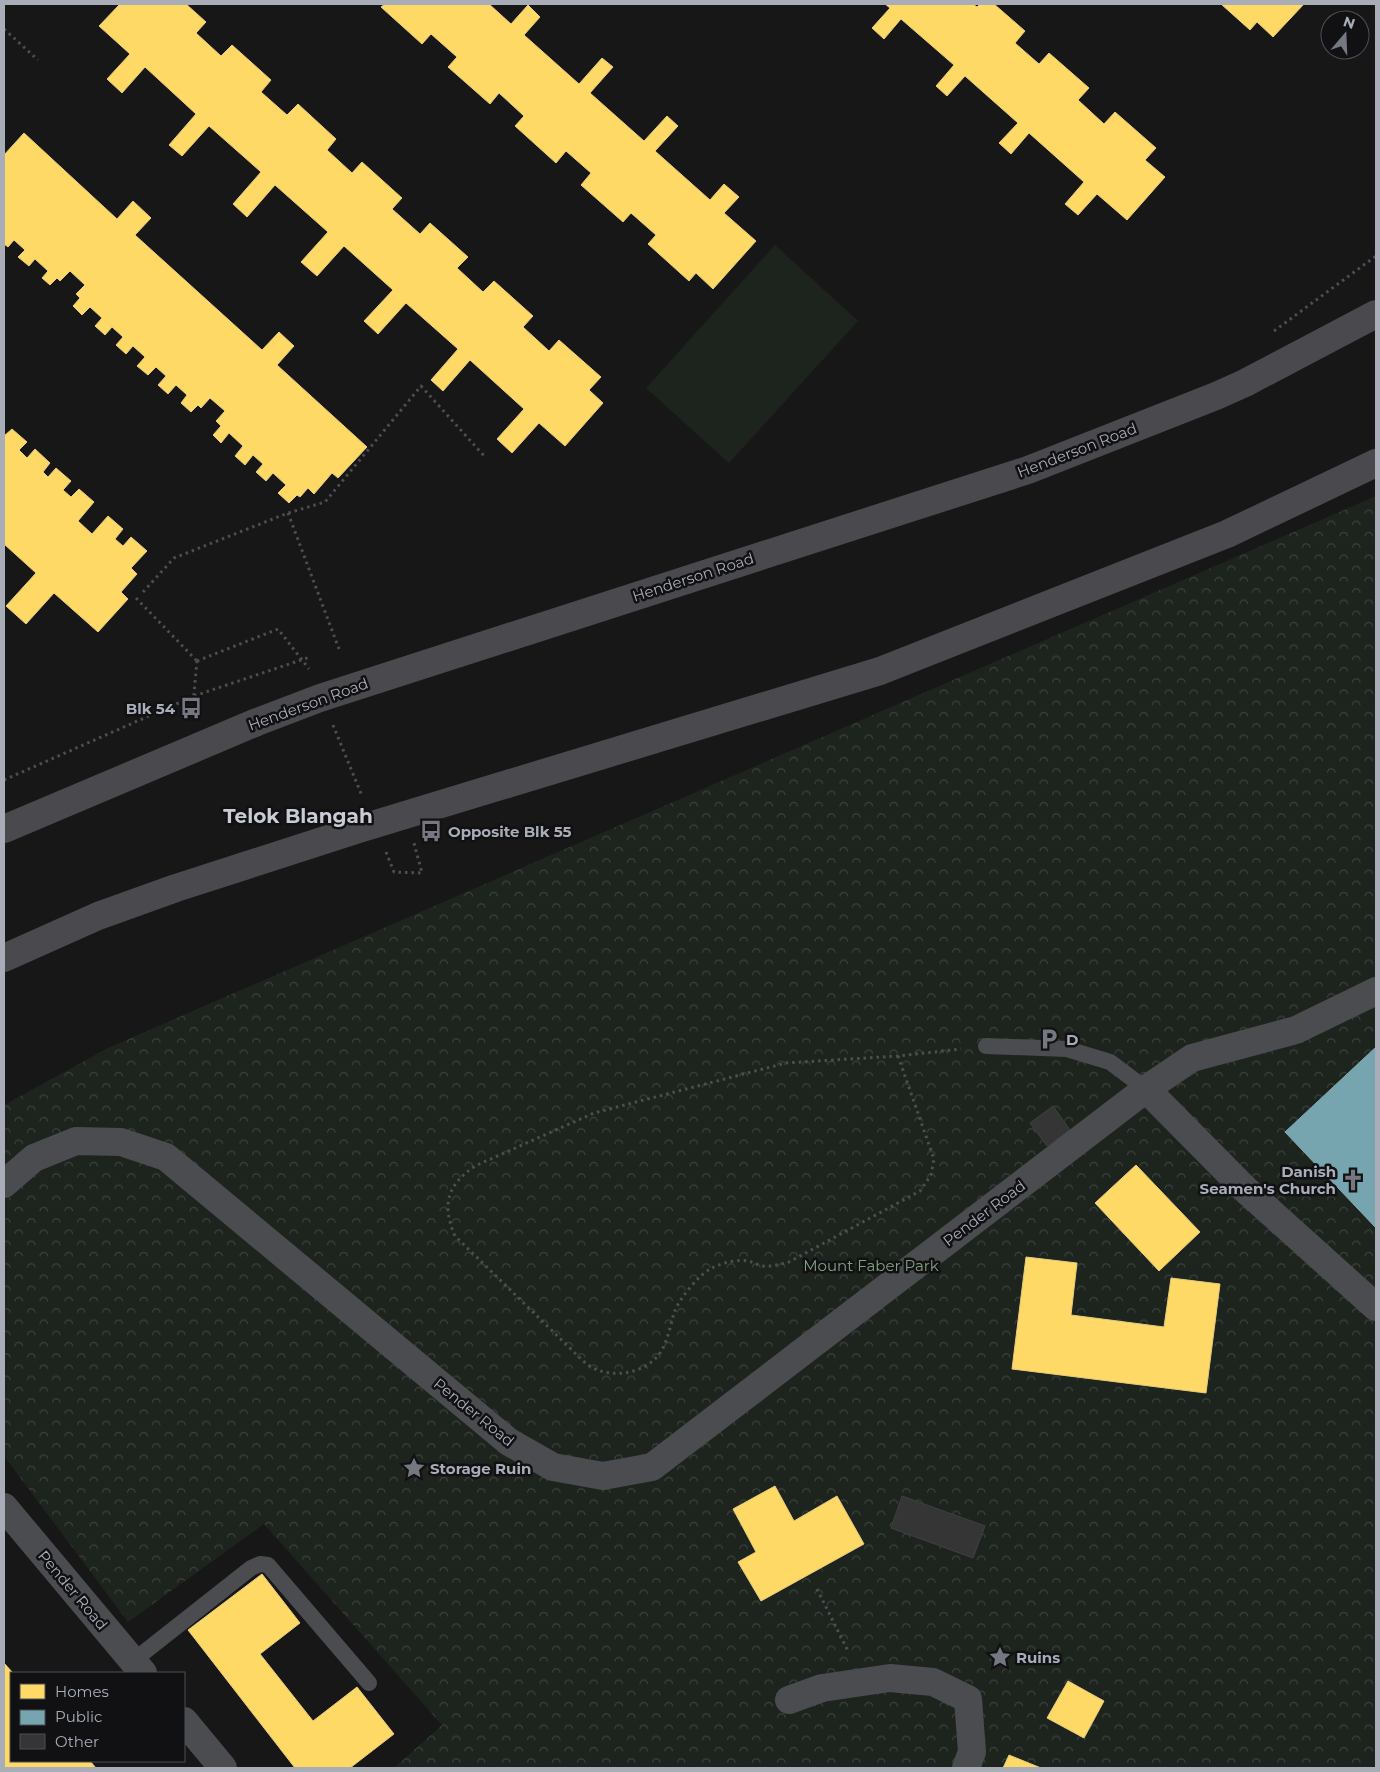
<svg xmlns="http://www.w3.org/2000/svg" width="1380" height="1772" font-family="Montserrat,sans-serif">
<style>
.park{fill:url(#park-crowns)}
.pitch{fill:#1d241e}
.homes{fill:#ffd966;stroke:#e5cc7f}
.public{fill:#76a5af;stroke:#85a7b2}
.building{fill:#353536;stroke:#3f4043}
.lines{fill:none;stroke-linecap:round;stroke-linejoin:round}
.path{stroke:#4d4e52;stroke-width:3;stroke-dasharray:2.5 4;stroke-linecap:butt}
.service{stroke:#4b4c50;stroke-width:16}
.minor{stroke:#4b4c50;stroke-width:28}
.secondary{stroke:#4a4a4e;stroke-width:28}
.labels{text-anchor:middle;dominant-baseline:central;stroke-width:5;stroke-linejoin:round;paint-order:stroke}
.street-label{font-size:15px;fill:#a8adb8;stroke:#111113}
.poi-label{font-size:15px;font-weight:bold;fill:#a8adb8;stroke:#111113;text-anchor:start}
.park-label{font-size:15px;fill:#7fa381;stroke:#111113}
.district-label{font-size:20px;font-weight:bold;fill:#c9ccd4;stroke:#111113}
</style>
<defs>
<pattern id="park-crowns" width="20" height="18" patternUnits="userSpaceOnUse" patternTransform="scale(1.25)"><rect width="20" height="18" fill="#1d241e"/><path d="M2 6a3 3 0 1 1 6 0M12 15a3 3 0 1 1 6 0" fill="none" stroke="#3b413d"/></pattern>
</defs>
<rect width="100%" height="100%" fill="#171717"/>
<polygon class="park" points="1376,496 1376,1768 394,1768 442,1725 264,1524 128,1622 4,1456 4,1105 108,1048"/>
<polygon class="pitch" points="775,245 858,321 729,463 646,388"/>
<g class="homes">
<polygon points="120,4 186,4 206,22 196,33 221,56 232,45 271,80 261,92 287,115 298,104 336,139 327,150 352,173 362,162 402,198 392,209 420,234 430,223 468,257 457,268 483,292 494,281 533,316 523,327 549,351 559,340 601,377 589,390 603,403 565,446 539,423 512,453 497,439 524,409 470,360 443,391 431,380 458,349 406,303 378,334 364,321 393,290 344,246 317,276 301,262 328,232 275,185 247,217 233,204 261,172 209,126 182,156 169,145 196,114 145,67 122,93 107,79 130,54 99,26"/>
<polygon points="385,4 489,4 511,24 528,5 540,17 524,35 579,84 602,58 613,67 590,93 644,141 667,116 678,126 655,151 710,200 724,184 739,197 724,213 756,241 713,289 696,273 689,281 648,244 656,235 631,213 623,222 581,185 591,173 566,151 556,163 515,126 524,116 499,93 490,104 448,67 457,57 431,34 422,44 381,7"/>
<polygon points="885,4 973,4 977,7 980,4 994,4 1025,31 1015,43 1039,64 1049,53 1089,88 1078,100 1104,124 1115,112 1156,148 1145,160 1165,177 1127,220 1097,194 1078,215 1065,204 1084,182 1029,133 1011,154 999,143 1018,123 965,76 947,96 936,86 954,65 901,19 884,39 872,28 890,8"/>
<polygon points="1221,4 1304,4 1273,37 1257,22 1250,30"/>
<polygon points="24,133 117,219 133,201 151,218 135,235 262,350 279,332 294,346 277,365 367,447 338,478 332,473 314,494 308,488 300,497 297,495 289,503 278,493 286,485 273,473 266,481 256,472 263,464 253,455 245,465 235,456 243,446 229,433 221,443 213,435 221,426 216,421 225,411 210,398 201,408 198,405 191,412 181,403 187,395 176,385 168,394 158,385 166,376 156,367 148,375 137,366 145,357 133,346 126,354 116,345 123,337 112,327 105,335 95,326 102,318 90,307 82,315 73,306 80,298 76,294 85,285 70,271 60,281 57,278 50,285 42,278 48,271 35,259 29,266 18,257 25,250 14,240 8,247 4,244 4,155"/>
<polygon points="12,429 27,442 19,450 27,458 35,449 50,463 43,472 48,477 56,468 71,481 63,490 71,497 79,489 94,502 78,521 92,534 108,516 123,529 115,539 123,546 131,537 147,551 131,568 137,574 121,592 128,599 98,632 54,593 26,624 6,606 36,573 4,544 4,436"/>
<polygon points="1136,1165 1200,1232 1159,1271 1095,1203"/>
<polygon points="1026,1257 1077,1263 1071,1315 1164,1327 1171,1278 1220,1284 1206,1393 1012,1369"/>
<polygon points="775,1486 794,1521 837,1496 864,1544 761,1601 738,1562 756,1552 733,1509"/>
<polygon points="262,1574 300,1623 260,1654 313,1721 357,1687 394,1734 350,1768 295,1768 188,1630"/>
<polygon points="4,1663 13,1673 11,1673 11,1761 90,1761 96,1768 4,1768"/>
<polygon points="1068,1681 1104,1701 1084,1738 1047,1718"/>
<polygon points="1009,1755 1041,1768 1003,1768"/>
</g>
<polygon class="public" points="1376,1047 1376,1228 1285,1132"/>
<g class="building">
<polygon points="1053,1106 1070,1130 1047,1146 1030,1123"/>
<polygon points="902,1496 985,1526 973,1558 891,1528"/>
</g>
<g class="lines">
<g class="path">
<polyline points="4,29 38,60"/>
<polyline points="1274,331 1376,256"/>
<polyline points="288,513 339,649"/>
<polyline points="143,592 174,558 288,513 325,502 421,386 486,458"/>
<polyline points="136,598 197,661"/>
<polyline points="197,661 278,629 309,669"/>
<polyline points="192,715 197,661"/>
<polyline points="333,725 362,796"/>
<polyline points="4,780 194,696 310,657"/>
<polyline points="386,852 394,872 422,873 414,843"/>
<path d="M898,1056L934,1159L931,1175L920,1191L789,1262C780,1264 772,1267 762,1266C757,1265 753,1262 748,1261C736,1259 721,1263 710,1269C697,1277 679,1299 674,1313C670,1326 668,1341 660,1353C645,1374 613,1379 591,1367C586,1364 582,1360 579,1357L455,1236C442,1205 446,1186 475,1166L594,1113L786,1063L898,1056L961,1049"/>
<polyline points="817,1589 849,1653"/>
</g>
<g class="service">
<polyline points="986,1046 1067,1049 1110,1062 1146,1089"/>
<polyline points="133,1661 251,1568 260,1564 268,1565 369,1683"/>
</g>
<g class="minor">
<polyline points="1146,1089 1247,1191 1376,1307"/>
<polyline points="4,1184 34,1158 76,1141 121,1142 166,1157 509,1442 553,1467 603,1476 652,1467 1146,1089 1192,1058 1296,1030 1376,991"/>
<polyline points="4,1507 143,1673"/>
<polyline points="789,1700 822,1688 890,1678 933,1682 968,1699 972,1752 966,1768"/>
<polyline points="184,1721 223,1768"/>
</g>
<g class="secondary">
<polyline points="4,829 257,722 320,698 1028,470 1216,396 1245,383 1376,314"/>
<polyline points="4,958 98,916 176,888 359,829 880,671 1227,534 1376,463"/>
</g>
</g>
<defs>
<g id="bus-bare" transform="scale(1.725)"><path d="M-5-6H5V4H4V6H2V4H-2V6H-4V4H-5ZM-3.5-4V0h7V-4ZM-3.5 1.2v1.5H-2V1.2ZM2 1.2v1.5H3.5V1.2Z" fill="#757880" stroke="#111113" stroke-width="2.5" paint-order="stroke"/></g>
<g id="parking-bare" transform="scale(1.725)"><path d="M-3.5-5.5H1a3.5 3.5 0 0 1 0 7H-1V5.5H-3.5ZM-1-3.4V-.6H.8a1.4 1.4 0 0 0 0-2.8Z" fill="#757880" stroke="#111113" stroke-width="2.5" paint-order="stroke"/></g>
<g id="church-bare" transform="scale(1.725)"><path d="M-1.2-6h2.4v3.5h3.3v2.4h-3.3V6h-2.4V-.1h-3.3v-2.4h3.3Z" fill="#757880" stroke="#111113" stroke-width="2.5" paint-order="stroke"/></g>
<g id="sight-bare" transform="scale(1.725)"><path d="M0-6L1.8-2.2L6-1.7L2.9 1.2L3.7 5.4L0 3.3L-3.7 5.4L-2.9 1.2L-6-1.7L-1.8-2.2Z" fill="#757880" stroke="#111113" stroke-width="2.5" paint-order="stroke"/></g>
</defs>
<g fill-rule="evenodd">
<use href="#bus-bare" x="191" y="708"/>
<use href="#bus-bare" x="431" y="831"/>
<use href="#parking-bare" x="1049" y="1039"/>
<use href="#church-bare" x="1353" y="1180"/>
<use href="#sight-bare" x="414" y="1468"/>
<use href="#sight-bare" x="1000" y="1657"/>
</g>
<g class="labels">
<g class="street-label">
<text transform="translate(1077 450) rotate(-21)">Henderson Road</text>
<text transform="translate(693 577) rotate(-18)">Henderson Road</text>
<text transform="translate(308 704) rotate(-20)">Henderson Road</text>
<text transform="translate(984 1213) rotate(-37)">Pender Road</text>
<text transform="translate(474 1412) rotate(39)">Pender Road</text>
<text transform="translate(73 1590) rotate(50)">Pender Road</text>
</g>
<g class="poi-label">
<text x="175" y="708" text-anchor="end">Blk 54</text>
<text x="448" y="831">Opposite Blk 55</text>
<text x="1066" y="1039">D</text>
<text x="1336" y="1171" text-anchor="end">Danish<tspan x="1336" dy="17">Seamen's Church</tspan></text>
<text x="430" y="1468">Storage Ruin</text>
<text x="1016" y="1657">Ruins</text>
</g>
<g class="park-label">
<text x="871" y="1265">Mount Faber Park</text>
</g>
<g class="district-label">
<text x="298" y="816">Telok Blangah</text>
</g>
</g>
<rect width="1380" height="1772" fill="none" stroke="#a8adb8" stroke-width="10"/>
<rect x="10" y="1672" width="175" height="90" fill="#111113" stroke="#4d4f55"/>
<rect x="20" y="1684" width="25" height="15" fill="#ffd966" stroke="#4d4f55"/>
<text x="55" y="1697" font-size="15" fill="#a8adb8">Homes</text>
<rect x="20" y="1710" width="25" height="15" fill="#76a5af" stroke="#4d4f55"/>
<text x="55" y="1722" font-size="15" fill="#a8adb8">Public</text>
<rect x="20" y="1734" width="25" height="15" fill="#353536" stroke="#4d4f55"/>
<text x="55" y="1747" font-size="15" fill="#a8adb8">Other</text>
<g transform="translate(1345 35) rotate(19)"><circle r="24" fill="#111113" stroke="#4d4f55"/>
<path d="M0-4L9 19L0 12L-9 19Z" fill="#757880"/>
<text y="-8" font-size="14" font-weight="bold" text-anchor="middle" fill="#a8adb8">N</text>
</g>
</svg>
